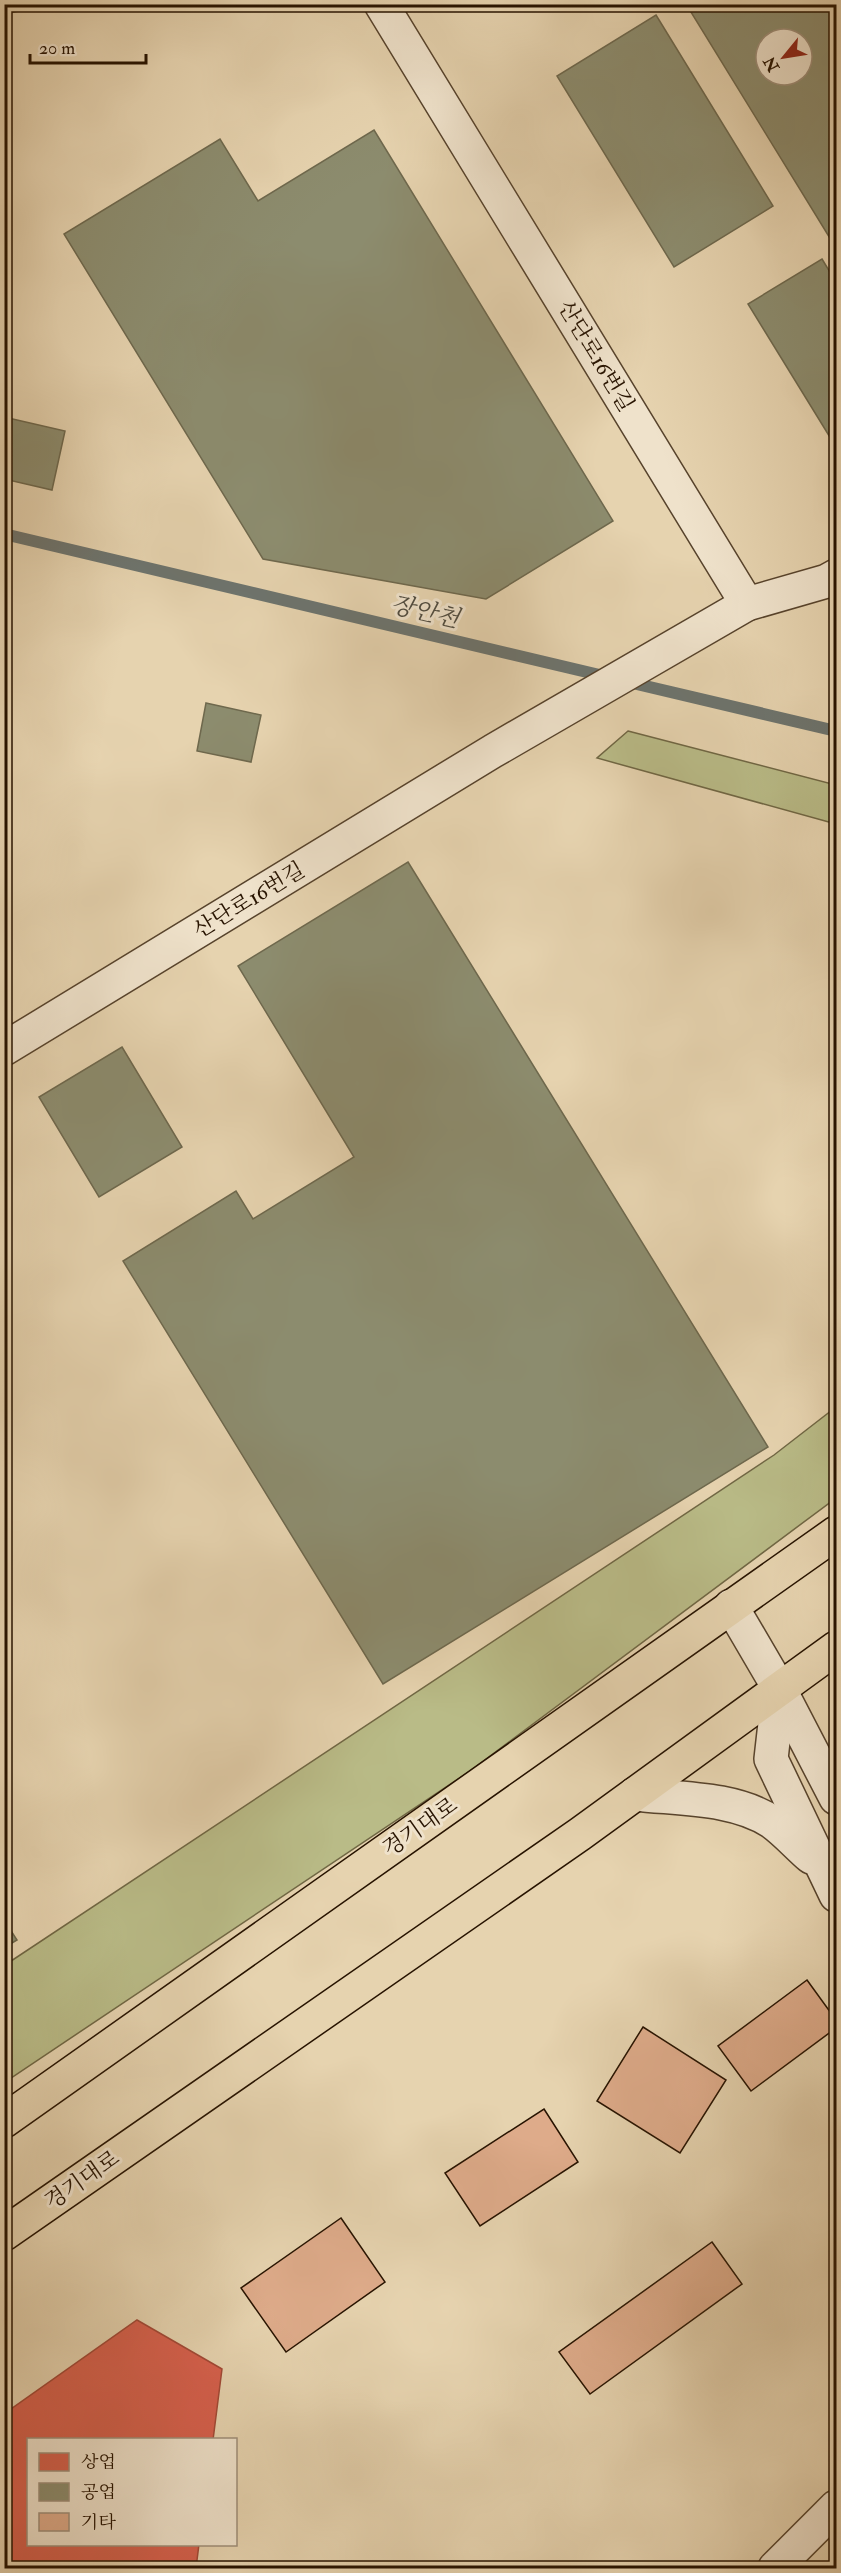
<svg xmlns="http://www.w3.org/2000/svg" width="841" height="2573" font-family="'IM FELL Double Pica','Noto Serif KR',serif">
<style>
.green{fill:#b9bb87;stroke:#706744;stroke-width:1.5}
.shops{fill:#d6604d;stroke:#a24936;stroke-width:1.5}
.industry{fill:#8c8c6e;stroke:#6e684d;stroke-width:1.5;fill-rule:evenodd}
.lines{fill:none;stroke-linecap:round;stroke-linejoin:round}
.stream{stroke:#6d746e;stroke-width:12}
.building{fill:#deab8a;stroke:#271300;stroke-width:1.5}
.minor-casing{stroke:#57432c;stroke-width:36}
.major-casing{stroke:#271300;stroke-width:36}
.minor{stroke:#efe2cb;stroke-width:33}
.major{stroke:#e6d3af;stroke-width:33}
.labels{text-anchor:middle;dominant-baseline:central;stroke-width:6;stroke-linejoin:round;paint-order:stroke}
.street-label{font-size:22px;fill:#271300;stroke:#efe2cb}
.water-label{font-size:24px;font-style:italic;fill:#504c40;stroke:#efe2cb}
</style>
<rect width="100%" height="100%" fill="#e6d3af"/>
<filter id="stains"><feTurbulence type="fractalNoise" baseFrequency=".00333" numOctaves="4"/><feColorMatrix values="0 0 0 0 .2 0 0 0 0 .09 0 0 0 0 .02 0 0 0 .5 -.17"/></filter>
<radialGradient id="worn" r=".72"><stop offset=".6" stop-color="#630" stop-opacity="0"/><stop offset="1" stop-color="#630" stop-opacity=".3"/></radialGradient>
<g class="green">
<polygon points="628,731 836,785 836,824 597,758"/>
<polygon points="836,1407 836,1498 470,1771 5,2082 5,1965 774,1455"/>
</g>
<polygon class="shops" points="137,2320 222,2369 213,2440 28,2440 28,2544 199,2544 196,2568 4,2568 4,2414"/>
<g class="industry">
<polygon points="4,4 53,4 4,14"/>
<path d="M686,4H830L836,15V248ZM766,39H802V75H766Z"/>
<polygon points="656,15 773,206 674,267 557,76"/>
<polygon points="374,130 613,521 486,599 263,559 64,234 220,139 258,201"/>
<polygon points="822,259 836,282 836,447 748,304"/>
<polygon points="4,417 65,431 52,490 4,479"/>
<polygon points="206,703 261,715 251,762 197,751"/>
<polygon points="408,862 768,1447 383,1684 123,1261 236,1191 253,1219 354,1157 238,966"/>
<polygon points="122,1047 182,1147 99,1197 39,1097"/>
<polygon points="4,1920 17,1940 4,1948"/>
</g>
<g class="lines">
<g class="stream">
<polyline points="4,534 608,677"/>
<polyline points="624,681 836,731"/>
</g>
</g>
<g class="building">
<polygon points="807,1980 836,2020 836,2028 751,2091 718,2046"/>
<polygon points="643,2027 726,2080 680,2153 597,2101"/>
<polygon points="544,2109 578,2162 480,2226 445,2173"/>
<polygon points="341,2218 385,2282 286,2352 241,2288"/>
<polygon points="712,2242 742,2284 590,2394 559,2352"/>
</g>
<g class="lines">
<g class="minor-casing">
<g id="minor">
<polyline points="747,604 827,581 836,576"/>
<polyline points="4,1049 493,751 747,604 381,4"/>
<polyline points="731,1606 779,1688 836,1798"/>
<polyline points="779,1688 771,1759 836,1895"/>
<path d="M635,1794C678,1799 734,1797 772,1822C786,1832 798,1846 811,1857"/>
<polyline points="775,2568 836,2507"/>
</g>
</g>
<g class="major-casing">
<g id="major">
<polyline points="4,2121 836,1533"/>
<polyline points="4,2234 580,1834 836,1648"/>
</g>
</g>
<use href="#minor" class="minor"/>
<use href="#major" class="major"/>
</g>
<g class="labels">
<g class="street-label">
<text transform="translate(596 356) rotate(59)">산단로16번길</text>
<text transform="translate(249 900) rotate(-31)">산단로16번길</text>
<text transform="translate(420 1827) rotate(-35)">경기대로</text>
<text transform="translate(82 2180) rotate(-35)">경기대로</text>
</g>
<g class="water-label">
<text transform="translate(425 612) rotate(13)">장안천</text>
</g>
</g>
<rect width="841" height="2573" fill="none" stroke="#e6d3af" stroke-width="24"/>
<rect x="6" y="6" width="829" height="2561" fill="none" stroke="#271300" stroke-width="3"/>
<rect x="12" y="12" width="817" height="2549" fill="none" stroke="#271300" stroke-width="1.5"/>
<rect x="27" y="2438" width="210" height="108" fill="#efe2cb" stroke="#9f8f7a" stroke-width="1.5"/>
<rect x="39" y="2453" width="30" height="18" fill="#d6604d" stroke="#9f8f7a" stroke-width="1.5"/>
<text x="81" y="2468" font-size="18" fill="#271300">상업</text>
<rect x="39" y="2483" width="30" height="18" fill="#8c8c6e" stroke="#9f8f7a" stroke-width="1.5"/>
<text x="81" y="2498" font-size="18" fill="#271300">공업</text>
<rect x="39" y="2513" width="30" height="18" fill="#deab8a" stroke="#9f8f7a" stroke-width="1.5"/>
<text x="81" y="2528" font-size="18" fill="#271300">기타</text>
<g transform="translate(784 57) rotate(240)"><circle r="28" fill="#efe2cb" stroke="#9f8f7a" stroke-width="1.5"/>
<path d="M0-4.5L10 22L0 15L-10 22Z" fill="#8f2418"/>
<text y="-9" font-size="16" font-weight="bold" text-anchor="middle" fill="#271300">N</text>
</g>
<path d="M30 54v9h116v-9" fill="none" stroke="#271300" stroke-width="3"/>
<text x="39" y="54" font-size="18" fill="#271300" stroke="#efe2cb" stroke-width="4.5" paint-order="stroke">20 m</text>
<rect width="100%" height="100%" filter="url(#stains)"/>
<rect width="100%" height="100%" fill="url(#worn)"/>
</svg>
